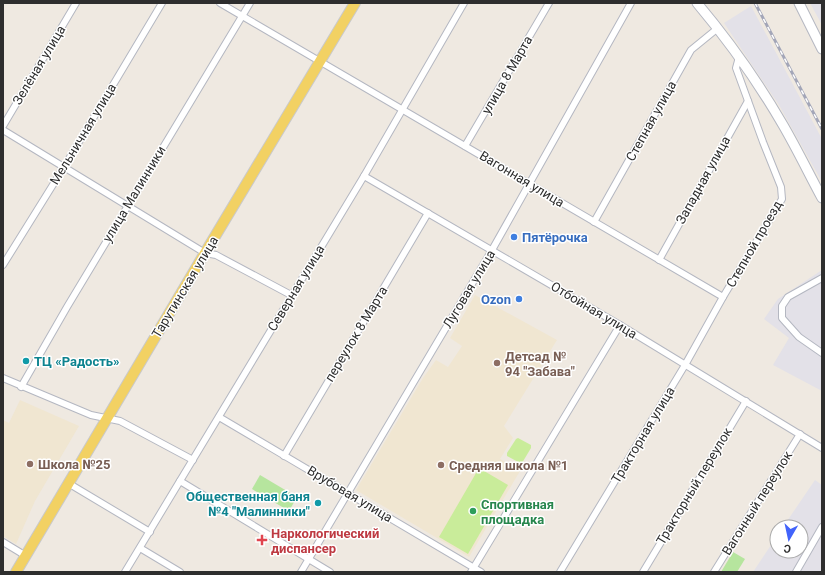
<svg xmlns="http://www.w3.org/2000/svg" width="825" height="575" font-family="Roboto,sans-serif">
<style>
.industrial{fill:#e3e1e8}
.education{fill:#f0e6d1}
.green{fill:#b6e59e}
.pitch{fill:#c9ec9a}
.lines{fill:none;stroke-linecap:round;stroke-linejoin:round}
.street-casing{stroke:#b4b7c1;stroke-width:8}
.secondary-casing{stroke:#b4b7c1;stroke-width:11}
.primary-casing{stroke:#c9c9c9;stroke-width:12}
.street{stroke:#fff;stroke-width:6}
.secondary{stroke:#fff;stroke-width:9}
.primary{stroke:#f2d163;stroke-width:10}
.rail-casing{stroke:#a3a6b8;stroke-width:3}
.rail{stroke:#fff;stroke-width:1.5;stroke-dasharray:4.5;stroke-linecap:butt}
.shop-dot{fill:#3f7fe0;stroke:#fff;stroke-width:1.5}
.culture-dot{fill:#0f9aa8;stroke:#fff;stroke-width:1.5}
.education-dot{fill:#8d6e63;stroke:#fff;stroke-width:1.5}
.leisure-dot{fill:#2e9e5b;stroke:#fff;stroke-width:1.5}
.health-dot{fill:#e0444e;stroke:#fff;stroke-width:1.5}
.labels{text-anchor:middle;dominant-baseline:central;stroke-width:3;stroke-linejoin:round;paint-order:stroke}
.street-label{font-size:13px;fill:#2e2e2e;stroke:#fff}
.shop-label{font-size:13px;font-weight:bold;fill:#366cbe;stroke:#fff;text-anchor:start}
.education-label{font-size:13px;font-weight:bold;fill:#785e54;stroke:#fff;text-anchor:start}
.culture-label{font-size:13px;font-weight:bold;fill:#0d838f;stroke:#fff;text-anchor:start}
.leisure-label{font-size:13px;font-weight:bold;fill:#27864d;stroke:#fff;text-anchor:start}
.health-label{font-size:13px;font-weight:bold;fill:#be3a42;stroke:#fff;text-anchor:start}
</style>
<rect width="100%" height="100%" fill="#efe9e1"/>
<g class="industrial">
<polygon points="810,3 822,3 822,25"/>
<polygon points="751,6 822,139 822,182 779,105 724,23"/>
<polygon points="822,270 822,391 773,365 789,338 764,319 778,299"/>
<polygon points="815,480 822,485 822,572 753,572 777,536 777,551 801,551 801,527 783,527"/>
</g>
<g class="education">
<polygon points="475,295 557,340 504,426 513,438 500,459 520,471 469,557 356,490 423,378 436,360 448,367 462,346 450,338"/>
<polygon points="20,400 79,426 35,501 16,544 3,536 3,420 9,423"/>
</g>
<g class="green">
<polygon points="260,475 297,497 289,511 252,489"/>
<polygon points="733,552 745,559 737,572 721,572"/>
</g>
<g class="pitch">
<polygon points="518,438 531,445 531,448 522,463 520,463 507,456 507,453 516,439"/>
<polygon points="479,468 508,485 468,554 439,537"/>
</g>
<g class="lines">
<g class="street-casing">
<g id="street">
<polyline points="220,3 723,297"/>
<polyline points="3,126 76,3"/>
<polyline points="3,130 205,253 216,255 291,295"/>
<polyline points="465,146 549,3"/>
<polyline points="364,176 620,325 822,448"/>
<polyline points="594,222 691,50 718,28"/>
<polyline points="659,260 748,101"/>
<polyline points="3,265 64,167 162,3"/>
<polyline points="822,278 788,297 782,306 782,318 799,337 822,353"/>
<polyline points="3,378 91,415 120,421 193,460"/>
<polyline points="21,387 67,307 250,3"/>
<polyline points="219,417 481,572"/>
<polyline points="284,456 428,213"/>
<polyline points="180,481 330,572"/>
<polyline points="68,483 150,532"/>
<polyline points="3,542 26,556"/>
<polyline points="140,548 180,572"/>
<polyline points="125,572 364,176 464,3"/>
<polyline points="301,572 492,250 631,3"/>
<polyline points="471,572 620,325"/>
<polyline points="560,572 685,365 723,297 782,199 781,187 763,142 736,68 739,57"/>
<polyline points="643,572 746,401"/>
<polyline points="714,572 800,434"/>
<polyline points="796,572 822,527"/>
</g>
</g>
<g class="secondary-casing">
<g id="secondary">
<path d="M697,3C729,41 758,82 783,125C797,149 809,174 822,198"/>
<polyline points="799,3 822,49"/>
</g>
</g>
<g class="primary-casing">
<polyline id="primary" points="16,572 205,253 355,3"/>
</g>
<use href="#street" class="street"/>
<use href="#secondary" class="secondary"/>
<use href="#primary" class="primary"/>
<g class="rail-casing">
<polyline id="rail" points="755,3 822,129"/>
</g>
<use href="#rail" class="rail"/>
</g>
<g class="shop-dot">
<circle cx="514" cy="237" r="4"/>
<circle cx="519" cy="299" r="4"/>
</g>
<g class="culture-dot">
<circle cx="26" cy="361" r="4"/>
<circle cx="318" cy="503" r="4"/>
</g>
<g class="education-dot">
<circle cx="497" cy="363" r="4"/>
<circle cx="30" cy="464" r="4"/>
<circle cx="441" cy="465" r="4"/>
</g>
<circle class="leisure-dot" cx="473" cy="511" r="4"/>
<path class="health-dot" d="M260 534h4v4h4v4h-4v4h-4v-4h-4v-4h4z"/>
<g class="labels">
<g class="street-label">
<text transform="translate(39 65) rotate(-59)">Зелёная улица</text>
<text transform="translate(507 75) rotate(-60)">улица 8 Марта</text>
<text transform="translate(651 121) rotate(-61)">Степная улица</text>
<text transform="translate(83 134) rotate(-59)">Мельничная улица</text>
<text transform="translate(522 179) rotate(31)">Вагонная улица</text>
<text transform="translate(703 180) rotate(-61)">Западная улица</text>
<text transform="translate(134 194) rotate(-59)">улица Малинники</text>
<text transform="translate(754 244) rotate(-60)">Степной проезд</text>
<text transform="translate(185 287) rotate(-59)">Тарутинская улица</text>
<text transform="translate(296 288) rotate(-59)">Северная улица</text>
<text transform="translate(469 289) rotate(-59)">Луговая улица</text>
<text transform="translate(594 310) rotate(31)">Отбойная улица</text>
<text transform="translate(356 334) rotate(-59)">переулок 8 Марта</text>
<text transform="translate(643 435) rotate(-59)">Тракторная улица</text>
<text transform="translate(694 486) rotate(-59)">Тракторный переулок</text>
<text transform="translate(350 494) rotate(31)">Врубовая улица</text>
<text transform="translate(757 503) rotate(-58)">Вагонный переулок</text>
</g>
<g class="shop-label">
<text x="522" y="237">Пятёрочка</text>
<text x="511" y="299" text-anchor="end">Ozon</text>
</g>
<g class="education-label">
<text x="505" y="356">Детсад №<tspan x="505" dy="15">94 "Забава"</tspan></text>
<text x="38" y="464">Школа №25</text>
<text x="449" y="465">Средняя школа №1</text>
</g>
<g class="culture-label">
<text x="34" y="361">ТЦ «Радость»</text>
<text x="310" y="496" text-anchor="end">Общественная баня<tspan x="310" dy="15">№4 "Малинники"</tspan></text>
</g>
<g class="leisure-label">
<text x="481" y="504">Спортивная<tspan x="481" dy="15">площадка</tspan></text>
</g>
<g class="health-label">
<text x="271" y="533">Наркологический<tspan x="271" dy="15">диспансер</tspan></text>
</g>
</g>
<rect width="825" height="575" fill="none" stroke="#2e2e2e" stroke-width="8"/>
<g transform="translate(789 539) rotate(189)"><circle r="19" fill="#ffffff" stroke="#ababab"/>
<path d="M0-3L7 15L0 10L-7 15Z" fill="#4264fb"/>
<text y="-6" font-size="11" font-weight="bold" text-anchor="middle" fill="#2e2e2e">С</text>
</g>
</svg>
